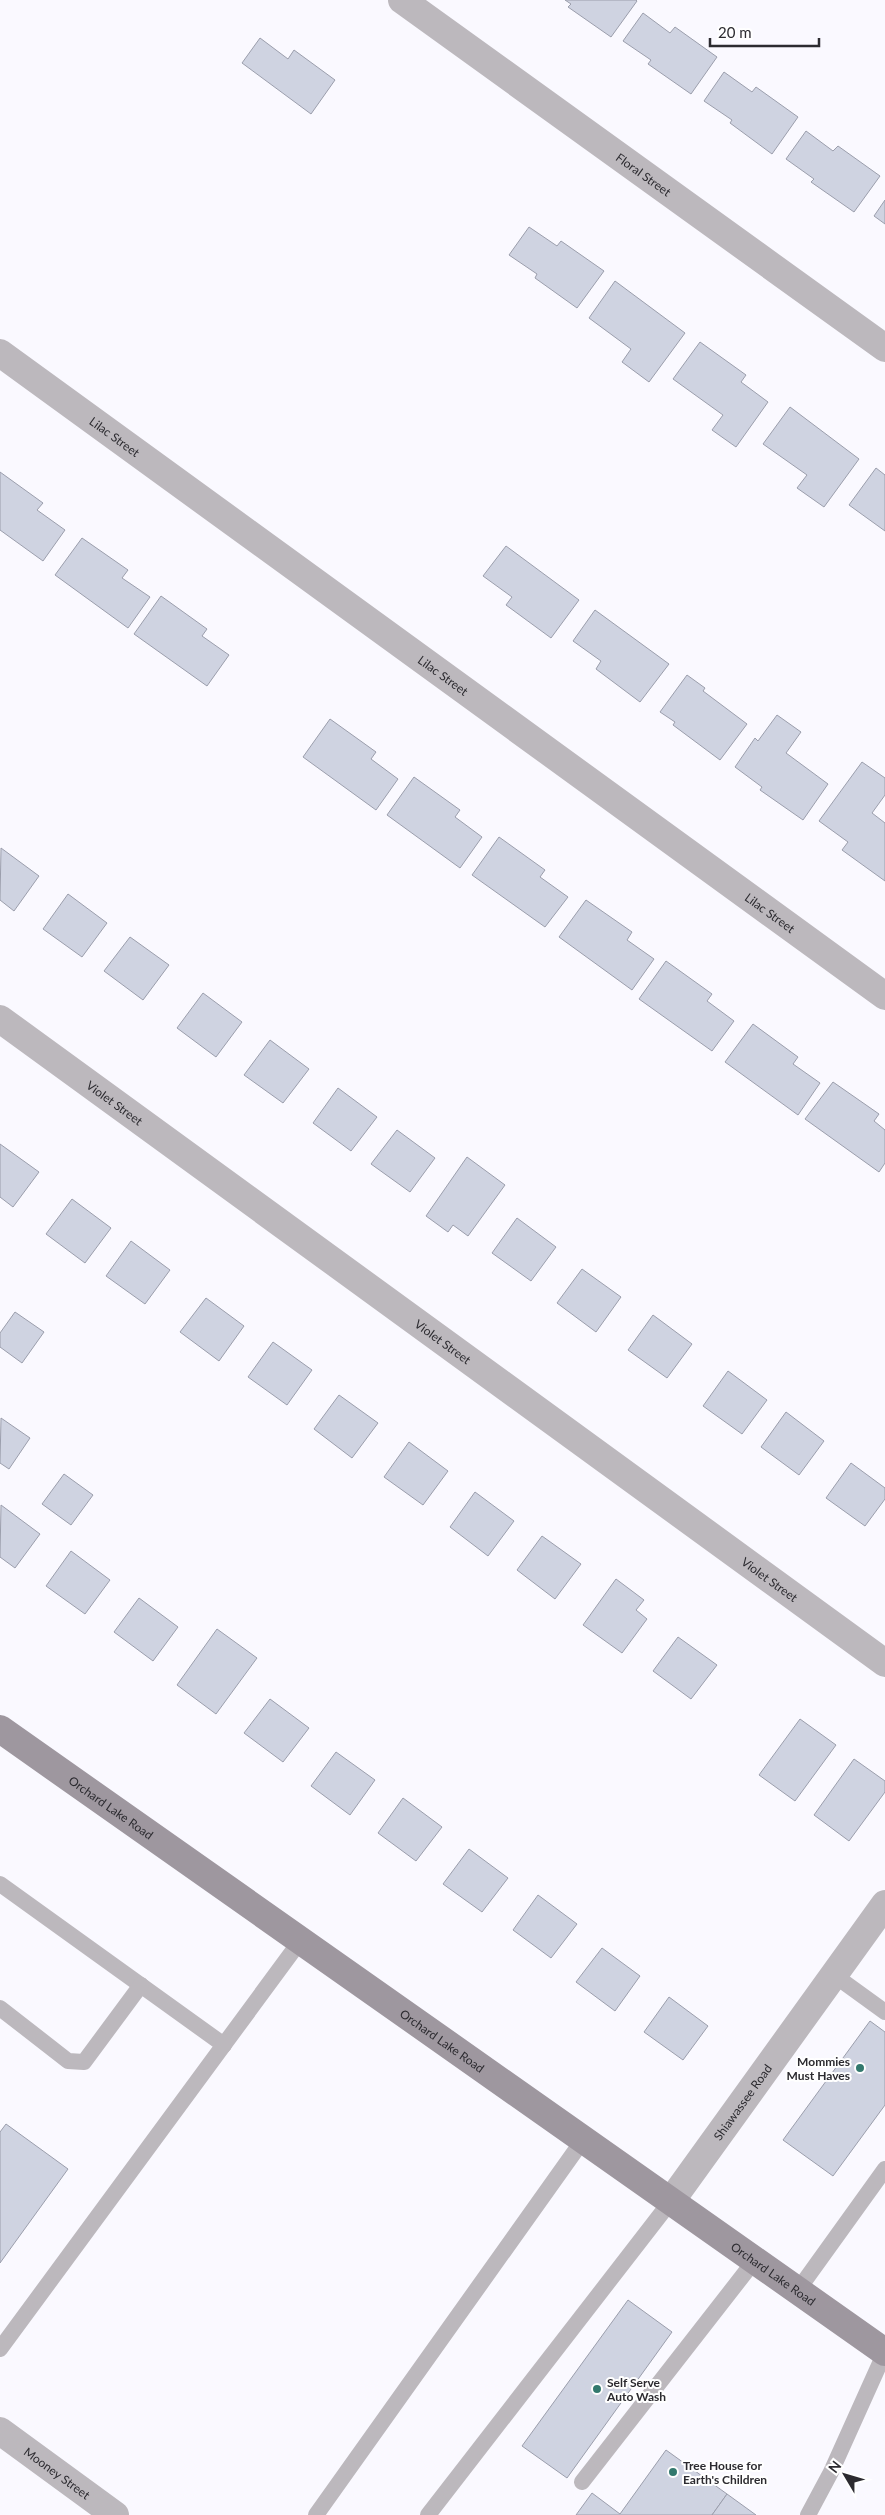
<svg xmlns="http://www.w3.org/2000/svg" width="885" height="2515" font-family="Lato,sans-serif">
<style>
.building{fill:#cfd3e1;stroke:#9b9eac}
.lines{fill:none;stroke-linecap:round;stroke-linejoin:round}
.service{stroke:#bcb8bd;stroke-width:16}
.minor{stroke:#bcb8bd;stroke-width:28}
.tertiary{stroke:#bcb8bd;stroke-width:28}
.secondary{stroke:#9e979f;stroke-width:28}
.poi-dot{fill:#33796e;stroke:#fff;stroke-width:2}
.labels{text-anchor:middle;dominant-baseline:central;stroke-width:4;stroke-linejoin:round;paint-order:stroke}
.street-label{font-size:12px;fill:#2c2b30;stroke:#fff}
.poi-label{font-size:12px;font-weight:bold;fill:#2c2b30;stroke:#fff;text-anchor:start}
</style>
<rect width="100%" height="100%" fill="#faf9ff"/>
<g class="building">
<polygon points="565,0 636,0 637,1 611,37 568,7 571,4"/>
<polygon points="643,13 670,33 675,27 717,57 691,94 648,64 651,60 623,41"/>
<polygon points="260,38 288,59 294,50 335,80 311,114 242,63"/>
<polygon points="724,72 752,92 756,87 798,117 772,154 730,123 732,120 704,101"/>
<polygon points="806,131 833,151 838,146 880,176 854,212 811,182 814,179 786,159"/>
<polygon points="885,200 885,224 874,216"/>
<polygon points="529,227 557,246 561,241 604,271 577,308 535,278 537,274 509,255"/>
<polygon points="615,281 685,333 649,382 622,362 631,349 589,318"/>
<polygon points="700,342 746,375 741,382 768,402 736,447 712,430 723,415 673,379"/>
<polygon points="790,407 859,459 824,507 797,488 807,475 763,444"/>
<polygon points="876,468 885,475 885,531 849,505"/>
<polygon points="0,472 43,503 37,510 65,530 43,561 0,530"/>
<polygon points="82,538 128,570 122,578 150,597 128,628 55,575"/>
<polygon points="506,546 579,600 551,638 506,605 512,597 483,576"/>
<polygon points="161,596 207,629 202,636 229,655 207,686 134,634"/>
<polygon points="595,610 669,664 640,702 596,669 601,661 573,641"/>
<polygon points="687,675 705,688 703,691 747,724 720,760 673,725 675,722 660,712"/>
<polygon points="777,715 801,732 786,753 828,784 803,820 760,790 762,787 735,767 755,738 758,741"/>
<polygon points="330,719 376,752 371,759 398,779 376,810 303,757"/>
<polygon points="862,762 885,778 885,795 872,813 885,823 885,881 842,850 848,842 819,821"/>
<polygon points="414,777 460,810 455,817 482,837 460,868 387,815"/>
<polygon points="499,837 545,870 540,877 568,897 545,927 472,875"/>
<polygon points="1,848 39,876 14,911 0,900"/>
<polygon points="68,894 107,923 82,957 43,929"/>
<polygon points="586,900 632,932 627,940 654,959 632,990 559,937"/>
<polygon points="130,937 169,965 143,1000 104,971"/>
<polygon points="666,961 712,994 707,1001 734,1021 712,1051 639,999"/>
<polygon points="203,993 242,1022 216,1057 177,1028"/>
<polygon points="753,1024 798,1057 793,1064 820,1083 798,1115 725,1062"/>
<polygon points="270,1040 309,1069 283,1103 244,1075"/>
<polygon points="833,1082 879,1114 874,1121 885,1130 885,1163 879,1172 805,1119"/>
<polygon points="338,1088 377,1117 351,1151 313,1123"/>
<polygon points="397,1130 435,1158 410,1192 371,1164"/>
<polygon points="0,1144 39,1172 13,1207 0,1197"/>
<polygon points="467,1157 505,1185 468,1236 453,1225 448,1232 426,1216"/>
<polygon points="72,1199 111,1228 85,1263 46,1234"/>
<polygon points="517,1218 556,1247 531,1281 492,1253"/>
<polygon points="131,1241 170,1270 145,1304 106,1276"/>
<polygon points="582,1269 621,1297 596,1332 557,1303"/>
<polygon points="206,1298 244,1326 219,1361 180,1332"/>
<polygon points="15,1312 44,1332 22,1363 0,1347 0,1333"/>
<polygon points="653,1315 692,1344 667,1378 628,1350"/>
<polygon points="273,1342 312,1370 287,1405 248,1377"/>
<polygon points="728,1371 767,1400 742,1434 703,1406"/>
<polygon points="339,1395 378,1423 352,1458 314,1429"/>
<polygon points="786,1412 824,1441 799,1475 761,1447"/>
<polygon points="1,1418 30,1438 9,1469 0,1463"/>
<polygon points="409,1442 448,1471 423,1505 384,1477"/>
<polygon points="851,1463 885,1488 885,1499 865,1526 826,1498"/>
<polygon points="64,1474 93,1495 71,1525 42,1504"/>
<polygon points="475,1492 514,1521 488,1556 450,1527"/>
<polygon points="1,1505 40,1534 15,1568 0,1557"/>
<polygon points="542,1536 581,1564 555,1599 517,1570"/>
<polygon points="71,1551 110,1580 85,1614 46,1586"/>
<polygon points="616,1579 644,1600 636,1610 647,1619 622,1653 583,1625"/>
<polygon points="139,1598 178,1627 153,1661 114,1632"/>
<polygon points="217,1629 257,1658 216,1714 177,1685"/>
<polygon points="678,1637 717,1665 691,1699 653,1671"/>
<polygon points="270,1699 309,1728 283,1762 244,1733"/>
<polygon points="800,1719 836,1745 795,1801 759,1775"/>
<polygon points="336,1752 375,1780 350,1815 311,1786"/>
<polygon points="854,1759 885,1781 885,1792 849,1841 814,1815"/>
<polygon points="403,1798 442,1827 416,1861 378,1833"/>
<polygon points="469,1849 508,1878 482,1912 443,1884"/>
<polygon points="538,1895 577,1924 551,1958 513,1930"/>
<polygon points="602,1948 640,1976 615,2011 576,1982"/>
<polygon points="669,1997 708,2026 683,2060 644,2032"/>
<polygon points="870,2021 885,2032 885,2105 833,2176 783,2140"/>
<polygon points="6,2124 68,2169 0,2263 0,2132"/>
<polygon points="628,2300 672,2332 567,2478 522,2446"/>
<polygon points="666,2450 727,2494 712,2515 576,2515 592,2493 620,2514"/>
<polygon points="727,2494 756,2515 712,2515"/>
</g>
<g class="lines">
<g class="service">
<polyline points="0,1884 224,2045"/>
<polyline points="834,1975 885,2012"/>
<polyline points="0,2008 68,2061 84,2062 141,1985"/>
<polyline points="798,2290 885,2169"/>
<polyline points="0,2349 301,1940"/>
<polyline points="582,2482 755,2260"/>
<polyline points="316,2515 583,2140"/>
<polyline points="428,2515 671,2201"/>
<polyline points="808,2515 831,2472 885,2352"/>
</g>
<g class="minor">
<path id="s1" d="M402,0L885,348"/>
<path id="s2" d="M0,353L885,996"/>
<path id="s3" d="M0,1019L885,1663"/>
<path id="s4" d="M0,2431L115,2515"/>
</g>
<path class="tertiary" id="s5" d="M671,2201L885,1904"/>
<path class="secondary" id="s6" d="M0,1729L885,2352"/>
</g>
<g class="poi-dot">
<circle cx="860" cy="2068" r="5"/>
<circle cx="597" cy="2389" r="5"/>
<circle cx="673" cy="2472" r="5"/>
</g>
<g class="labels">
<g class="street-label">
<text stroke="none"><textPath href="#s1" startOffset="298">Floral Street</textPath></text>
<text stroke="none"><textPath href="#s2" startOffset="142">Lilac Street</textPath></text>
<text stroke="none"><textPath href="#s2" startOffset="548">Lilac Street</textPath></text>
<text stroke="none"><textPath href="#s2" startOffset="952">Lilac Street</textPath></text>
<text stroke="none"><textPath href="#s3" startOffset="142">Violet Street</textPath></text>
<text stroke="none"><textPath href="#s3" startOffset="548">Violet Street</textPath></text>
<text stroke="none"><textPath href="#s3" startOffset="952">Violet Street</textPath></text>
<text stroke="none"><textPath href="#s6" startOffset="136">Orchard Lake Road</textPath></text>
<text stroke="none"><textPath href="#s6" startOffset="541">Orchard Lake Road</textPath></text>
<text stroke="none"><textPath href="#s5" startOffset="122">Shiawassee Road</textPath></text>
<text stroke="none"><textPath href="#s6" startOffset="946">Orchard Lake Road</textPath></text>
<text stroke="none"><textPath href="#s4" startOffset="71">Mooney Street</textPath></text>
</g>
<g class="poi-label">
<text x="850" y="2061" text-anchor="end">Mommies<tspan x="850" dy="14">Must Haves</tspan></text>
<text x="607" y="2382">Self Serve<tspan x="607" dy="14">Auto Wash</tspan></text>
<text x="683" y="2465">Tree House for<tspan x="683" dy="14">Earth's Children</tspan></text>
</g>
</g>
<g transform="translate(845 2475) rotate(308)" stroke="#ffffff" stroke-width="4" paint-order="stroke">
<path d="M0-4L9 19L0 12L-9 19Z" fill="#2c2b30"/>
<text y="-8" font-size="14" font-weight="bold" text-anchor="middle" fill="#2c2b30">N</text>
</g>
<path d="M710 38v8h109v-8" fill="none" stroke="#2c2b30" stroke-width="2.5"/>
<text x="718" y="38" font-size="15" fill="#2c2b30" stroke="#ffffff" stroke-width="4" paint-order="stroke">20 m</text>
</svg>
